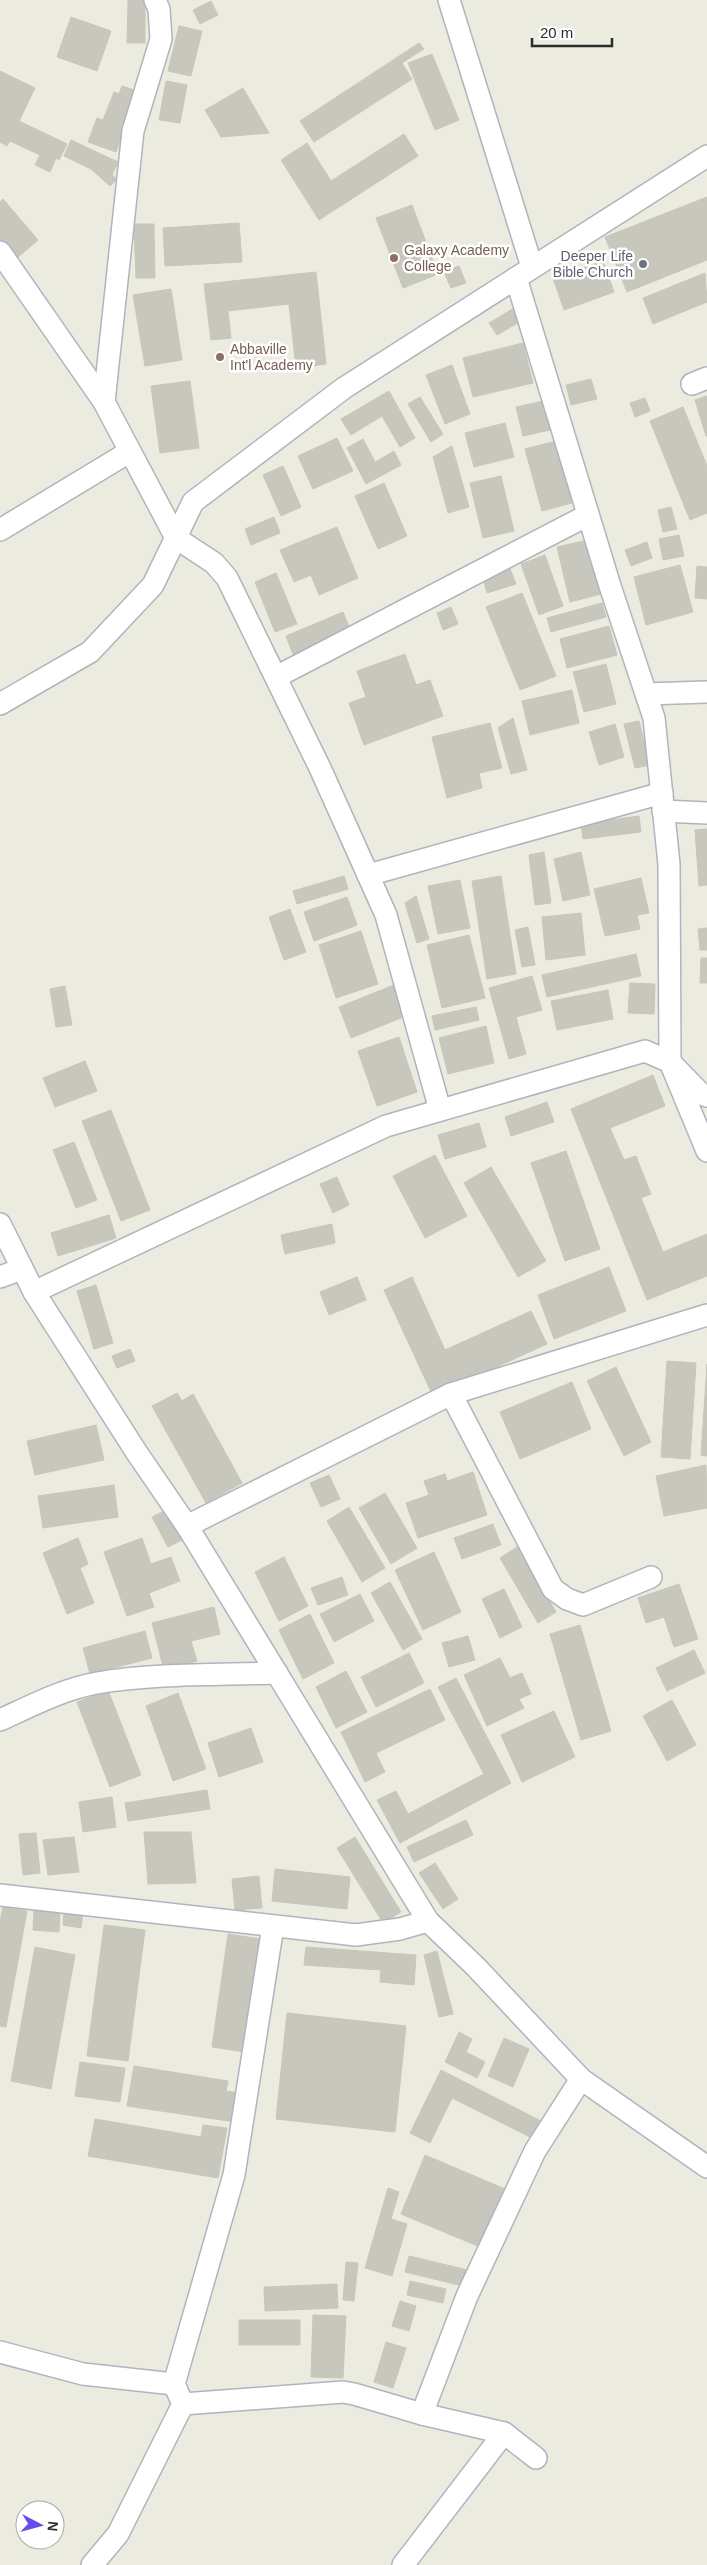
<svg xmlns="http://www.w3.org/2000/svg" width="707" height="2565" font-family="Arial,sans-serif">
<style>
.building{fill:#c8c7be;stroke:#c7c7b9}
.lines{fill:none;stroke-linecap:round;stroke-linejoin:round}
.street-casing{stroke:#b4b2be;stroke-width:24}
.street{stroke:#fff;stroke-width:21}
.education-dot{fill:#8d6e63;stroke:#fff;stroke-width:2}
.worship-dot{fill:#6b7280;stroke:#fff;stroke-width:2}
.labels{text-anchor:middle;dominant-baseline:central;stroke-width:5;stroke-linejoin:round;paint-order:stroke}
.education-label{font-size:14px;fill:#785e54;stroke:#fff;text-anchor:start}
.worship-label{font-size:14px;fill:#5b616d;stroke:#fff;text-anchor:end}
</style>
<rect width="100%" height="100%" fill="#ecebdf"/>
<g class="building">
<polygon points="128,0 145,0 145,43 127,43"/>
<polygon points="211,1 218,15 200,24 193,10"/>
<polygon points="71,17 111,31 97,71 57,57"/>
<polygon points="179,26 202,31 191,76 168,71"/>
<polygon points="419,43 424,49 402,63 412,79 314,142 300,121"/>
<polygon points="432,54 459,120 435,130 408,63"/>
<polygon points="0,71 35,88 19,121 67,144 59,160 56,158 50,172 35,165 40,155 10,141 7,146 0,142"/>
<polygon points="166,81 187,85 180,123 159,120"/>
<polygon points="122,86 140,92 128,124 123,122 121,127 125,128 116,152 88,142 97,118 103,120 114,92 119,94"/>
<polygon points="243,88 269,133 221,137 205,110"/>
<polygon points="404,134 418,156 319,220 281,160 307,143 331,181"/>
<polygon points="71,140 118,162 112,175 117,179 110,186 91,169 64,156"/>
<polygon points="707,197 707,260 627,292 605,237"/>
<polygon points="3,199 38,240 17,258 0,239 0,202"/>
<polygon points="412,205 438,274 403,288 376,218"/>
<polygon points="239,223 242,262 165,266 163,228"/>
<polygon points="134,224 154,224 155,278 136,278"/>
<polygon points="603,261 614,292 564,310 553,278"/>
<polygon points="459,266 466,283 451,288 444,272"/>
<polygon points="316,272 326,364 296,368 289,304 228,311 231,338 211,340 204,284"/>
<polygon points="705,273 707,302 653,324 643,298"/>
<polygon points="171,289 182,360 145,366 133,295"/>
<polygon points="514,308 521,321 497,335 489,323"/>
<polygon points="523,343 533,383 473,397 463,358"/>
<polygon points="452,365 470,414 445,424 426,375"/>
<polygon points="591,379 597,399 571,405 566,385"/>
<polygon points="190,381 199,448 160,453 151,386"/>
<polygon points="389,391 415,438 400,447 382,416 351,435 341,419"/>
<polygon points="707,396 707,436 706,436 695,400"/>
<polygon points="420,397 443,434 431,442 408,404"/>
<polygon points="645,398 650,411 635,417 630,403"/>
<polygon points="544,401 550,430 523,436 516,407"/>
<polygon points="683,407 707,466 707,513 690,520 650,421"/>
<polygon points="505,423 514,457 474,467 465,433"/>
<polygon points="337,438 353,471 313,489 298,456"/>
<polygon points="363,439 375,462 394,451 401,465 366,484 347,448"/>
<polygon points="556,441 572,503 542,511 525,449"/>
<polygon points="452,446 469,507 448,513 433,457"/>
<polygon points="283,466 301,507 281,516 263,475"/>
<polygon points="501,476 514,531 483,538 470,483"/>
<polygon points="384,483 407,536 378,549 355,496"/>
<polygon points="671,507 677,529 663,532 658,510"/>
<polygon points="274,517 280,533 251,545 245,529"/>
<polygon points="337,527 358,578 319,595 311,575 294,582 280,550"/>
<polygon points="679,535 684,556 663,560 659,539"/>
<polygon points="588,540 601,594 570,602 557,547"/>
<polygon points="647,542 652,558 631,566 625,550"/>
<polygon points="545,555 563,606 539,615 521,564"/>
<polygon points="680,565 693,612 646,625 634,577"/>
<polygon points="509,566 516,584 487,593 482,574"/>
<polygon points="697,566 707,567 707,599 695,598"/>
<polygon points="276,573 297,624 275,632 255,582"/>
<polygon points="522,593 556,676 520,690 486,607"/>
<polygon points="602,603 606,617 551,632 547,618"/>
<polygon points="451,607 458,624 443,630 437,613"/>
<polygon points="343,612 352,634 294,657 286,636"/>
<polygon points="609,626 617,655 567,668 560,639"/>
<polygon points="405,654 416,685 430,680 443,716 364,745 349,703 366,697 357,671"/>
<polygon points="606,664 616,704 584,712 573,672"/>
<polygon points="572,690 579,723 530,735 522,701"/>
<polygon points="513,718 527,770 511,774 498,728"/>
<polygon points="639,721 650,765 635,768 624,724"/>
<polygon points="490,723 502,768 479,773 482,788 447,798 432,737"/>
<polygon points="615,724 624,757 599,765 589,732"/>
<polygon points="639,816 641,832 583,839 581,824"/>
<polygon points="707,829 707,885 699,886 695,830"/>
<polygon points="544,852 551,903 535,905 529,855"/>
<polygon points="581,852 590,895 563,901 554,859"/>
<polygon points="344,876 348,889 297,904 293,891"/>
<polygon points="501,876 516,974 487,979 472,881"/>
<polygon points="641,878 649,913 637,915 640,929 605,936 594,889"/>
<polygon points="460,880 470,928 438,934 428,886"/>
<polygon points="416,896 429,939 417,943 405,903"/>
<polygon points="347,897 357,925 314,941 304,912"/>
<polygon points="290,909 306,952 284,960 269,917"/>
<polygon points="581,913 585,955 546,960 542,917"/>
<polygon points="528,927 535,965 522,967 515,930"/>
<polygon points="707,928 707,950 700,950 698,929"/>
<polygon points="361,931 378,984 336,998 319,945"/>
<polygon points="469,935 485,998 442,1008 427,945"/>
<polygon points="636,954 641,976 547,997 542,975"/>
<polygon points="701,958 707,958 707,983 700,983"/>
<polygon points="532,976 542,1010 516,1017 526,1054 509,1059 489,988"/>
<polygon points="630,983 655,984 654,1014 628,1013"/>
<polygon points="394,985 406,1016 351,1038 339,1007"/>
<polygon points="65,986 72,1025 56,1027 50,989"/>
<polygon points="608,990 613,1019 557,1030 551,1001"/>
<polygon points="476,1007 479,1020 435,1030 432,1016"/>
<polygon points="486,1026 494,1063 448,1074 439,1038"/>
<polygon points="399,1037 417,1092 377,1106 358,1051"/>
<polygon points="85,1061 97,1091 55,1107 43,1078"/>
<polygon points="653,1075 665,1106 610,1128 624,1160 636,1156 651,1194 641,1198 663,1252 707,1234 707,1276 647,1300 571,1109"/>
<polygon points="547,1102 554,1122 511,1136 505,1117"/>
<polygon points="111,1110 150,1210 121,1221 82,1121"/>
<polygon points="479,1123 486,1147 445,1159 438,1135"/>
<polygon points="74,1142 97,1200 76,1208 53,1150"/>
<polygon points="566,1151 600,1249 565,1261 531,1163"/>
<polygon points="435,1155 467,1216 425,1238 393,1176"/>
<polygon points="491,1167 546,1261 518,1277 464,1183"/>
<polygon points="337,1177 349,1205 333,1213 320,1184"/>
<polygon points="109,1215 116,1238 58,1256 51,1233"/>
<polygon points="332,1224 335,1243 285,1254 281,1235"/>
<polygon points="609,1267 626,1311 554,1339 538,1295"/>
<polygon points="357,1277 366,1300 329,1315 320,1292"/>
<polygon points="412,1277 445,1350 531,1311 547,1344 433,1396 384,1290"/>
<polygon points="96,1285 113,1343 94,1349 77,1291"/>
<polygon points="130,1349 135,1361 117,1368 112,1356"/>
<polygon points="667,1361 696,1363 690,1459 661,1457"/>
<polygon points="707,1364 707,1456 701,1455"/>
<polygon points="616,1367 651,1442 624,1456 587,1381"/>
<polygon points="572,1382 591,1429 520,1459 500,1412"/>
<polygon points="177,1393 182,1401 193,1394 242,1483 206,1503 152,1406"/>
<polygon points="96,1425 104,1460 35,1475 27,1441"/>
<polygon points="706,1465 707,1508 664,1516 656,1476"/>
<polygon points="473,1472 487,1515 418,1538 406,1503 429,1495 424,1481 445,1474 447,1481"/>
<polygon points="329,1475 340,1499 321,1507 310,1483"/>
<polygon points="114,1485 118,1517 43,1528 38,1496"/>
<polygon points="385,1493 417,1548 391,1564 359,1508"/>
<polygon points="349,1507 385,1568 362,1582 327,1521"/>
<polygon points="166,1510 182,1540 168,1547 152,1517"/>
<polygon points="493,1524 501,1545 462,1559 454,1538"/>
<polygon points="78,1538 88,1564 80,1568 94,1603 67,1614 43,1553"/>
<polygon points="142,1538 151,1564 171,1557 180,1581 149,1593 154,1607 127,1616 104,1552"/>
<polygon points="517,1547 556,1612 538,1623 500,1558"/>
<polygon points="434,1552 461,1612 423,1630 395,1570"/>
<polygon points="284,1557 308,1606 279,1621 255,1572"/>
<polygon points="342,1577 348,1595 318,1605 311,1588"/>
<polygon points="390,1582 422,1639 403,1650 371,1593"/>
<polygon points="679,1584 698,1639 674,1647 664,1617 646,1623 638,1598"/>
<polygon points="504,1589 522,1627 500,1638 482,1599"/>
<polygon points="360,1594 374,1621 334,1642 320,1614"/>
<polygon points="214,1607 220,1634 191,1641 197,1661 164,1670 152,1623"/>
<polygon points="310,1614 334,1663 303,1679 279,1630"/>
<polygon points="580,1625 611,1731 581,1740 550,1634"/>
<polygon points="145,1631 152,1658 90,1674 83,1648"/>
<polygon points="468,1636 475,1660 449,1667 442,1643"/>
<polygon points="694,1650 705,1673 667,1691 656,1668"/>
<polygon points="409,1653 424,1683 376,1707 361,1677"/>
<polygon points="500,1658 510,1678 522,1673 531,1694 519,1699 524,1708 487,1726 464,1675"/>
<polygon points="346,1671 367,1712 336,1728 316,1687"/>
<polygon points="456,1678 511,1783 400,1843 377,1800 396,1791 408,1814 484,1774 438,1687"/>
<polygon points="430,1689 445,1720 376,1753 385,1772 365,1782 341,1732"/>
<polygon points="108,1690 141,1775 110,1787 77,1702"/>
<polygon points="178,1693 206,1769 173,1781 146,1706"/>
<polygon points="672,1700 696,1745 667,1761 643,1716"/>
<polygon points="554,1711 575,1757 522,1782 501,1735"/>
<polygon points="251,1728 263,1762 219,1777 208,1743"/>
<polygon points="207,1790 210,1809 128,1821 125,1803"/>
<polygon points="112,1797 116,1827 83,1832 79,1802"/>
<polygon points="466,1820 473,1835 414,1862 407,1847"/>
<polygon points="144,1832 191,1832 196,1883 148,1884"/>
<polygon points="36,1833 40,1873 23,1875 19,1834"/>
<polygon points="74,1837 79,1872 48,1875 43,1840"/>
<polygon points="355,1837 401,1912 383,1923 337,1848"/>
<polygon points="435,1863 458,1899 443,1909 419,1873"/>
<polygon points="275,1869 350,1877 347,1909 272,1901"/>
<polygon points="259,1876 262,1908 235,1910 232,1879"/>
<polygon points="3,1907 27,1911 6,2027 0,2026 0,1922"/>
<polygon points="34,1910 60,1911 59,1932 33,1930"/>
<polygon points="64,1912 83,1914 81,1928 63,1925"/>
<polygon points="104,1925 145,1930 128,2061 87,2056"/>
<polygon points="228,1934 261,1939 245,2052 212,2047"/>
<polygon points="35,1947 75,1955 51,2089 11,2081"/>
<polygon points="306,1947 416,1955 414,1985 380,1982 381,1970 304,1965"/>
<polygon points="437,1951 453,2014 439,2017 424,1955"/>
<polygon points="287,2013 406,2026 395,2132 276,2119"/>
<polygon points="459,2032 472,2039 466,2052 485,2062 477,2078 445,2062"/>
<polygon points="504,2038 529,2049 513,2087 488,2076"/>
<polygon points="80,2062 125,2068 120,2102 75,2096"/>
<polygon points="134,2066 228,2081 226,2091 240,2093 235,2122 127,2106"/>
<polygon points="441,2070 543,2122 534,2139 452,2098 430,2143 410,2133"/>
<polygon points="95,2119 201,2137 203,2125 227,2128 218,2178 88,2156"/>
<polygon points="425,2155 505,2189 480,2247 401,2214"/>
<polygon points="388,2188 399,2192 391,2219 407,2224 392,2276 365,2268"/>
<polygon points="409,2256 472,2271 463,2286 405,2272"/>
<polygon points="346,2262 358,2263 354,2301 343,2300"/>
<polygon points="410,2281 446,2289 443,2303 407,2295"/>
<polygon points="337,2284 338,2308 265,2311 264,2287"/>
<polygon points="400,2301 416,2306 409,2331 392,2326"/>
<polygon points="313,2315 346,2316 343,2378 311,2377"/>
<rect x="239" y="2320" width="61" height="25"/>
<polygon points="386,2342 406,2348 393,2388 374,2382"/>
</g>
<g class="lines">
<g class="street-casing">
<g id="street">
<polyline points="449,0 532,267"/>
<polyline points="0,252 104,402 176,538 214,563 227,578 320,768 386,915 440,1110"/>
<polyline points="516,278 610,586 654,718 669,864 670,1062 707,1151"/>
<polyline points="692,384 707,378"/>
<polyline points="104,402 133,131 161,39 159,9 155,0"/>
<polyline points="0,530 129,452"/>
<polyline points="276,677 588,515"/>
<polyline points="646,694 707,692"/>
<polyline points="0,704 90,652 153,585 193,502 344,388 707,156"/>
<polyline points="663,811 707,813"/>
<polyline points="368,875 662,793"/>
<polyline points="0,1224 34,1292 137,1453 187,1526 428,1921 476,1967 581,2079 707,2167"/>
<polyline points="0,1277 22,1269"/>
<polyline points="34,1292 386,1126 645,1051 670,1062 701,1094 707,1096"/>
<polyline points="451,1394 553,1589 567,1599 583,1605 651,1577"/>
<polyline points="187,1526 451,1394 707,1315"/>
<path d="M0,1720C31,1706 63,1689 97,1683C155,1673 217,1675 277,1673"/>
<polyline points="0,1895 356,1935 400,1929 428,1921"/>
<polyline points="0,2352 83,2374 174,2384"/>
<polyline points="183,2404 343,2392 354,2394 422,2414 504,2433 536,2458"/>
<polyline points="422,2414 467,2296 535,2151 581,2079"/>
<polyline points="92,2565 118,2534 183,2404 174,2384 234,2175 273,1926"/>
<polyline points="403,2565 504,2433"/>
</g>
</g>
<use href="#street" class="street"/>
</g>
<g class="education-dot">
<circle cx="394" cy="258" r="5"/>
<circle cx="220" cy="357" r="5"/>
</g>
<circle class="worship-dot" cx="643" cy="264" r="5"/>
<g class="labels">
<g class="education-label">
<text x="404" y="250">Galaxy Academy<tspan x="404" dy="16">College</tspan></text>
<text x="230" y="349">Abbaville<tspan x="230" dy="16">Int'l Academy</tspan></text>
</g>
<g class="worship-label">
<text x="633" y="256">Deeper Life<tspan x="633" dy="16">Bible Church</tspan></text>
</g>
</g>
<g transform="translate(40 2525) rotate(96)"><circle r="24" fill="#ffffff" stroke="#aaaaaa"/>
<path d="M0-4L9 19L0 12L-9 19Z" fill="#654deb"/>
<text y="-8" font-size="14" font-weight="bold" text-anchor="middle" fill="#2b2b2b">N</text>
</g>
<path d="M532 38v8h80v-8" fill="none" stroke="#2b2b2b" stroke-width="2.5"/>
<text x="540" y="38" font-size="15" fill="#2b2b2b" stroke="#ffffff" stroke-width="4" paint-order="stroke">20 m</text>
</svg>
